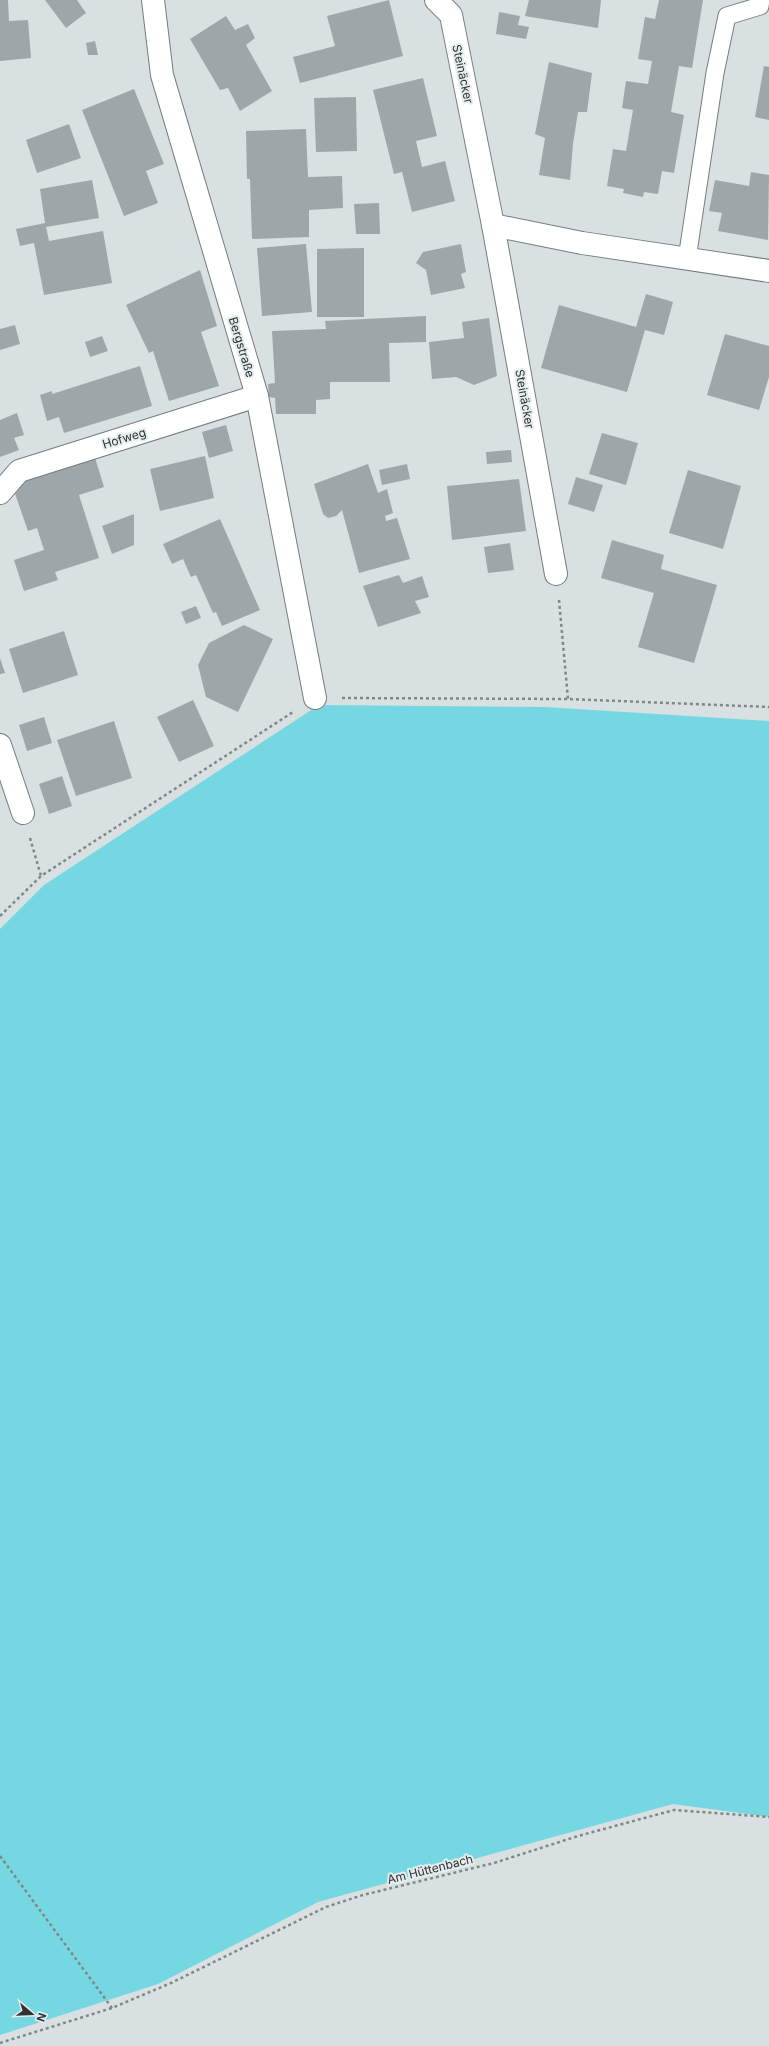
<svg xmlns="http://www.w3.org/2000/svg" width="769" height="2046" font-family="Inter,sans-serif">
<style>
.green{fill:#75d7e1}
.building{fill:#9fa6a9}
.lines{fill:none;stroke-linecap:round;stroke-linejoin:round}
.service-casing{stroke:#767d7e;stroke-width:19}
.minor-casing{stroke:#767d7e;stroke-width:24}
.path{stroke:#818788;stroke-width:2.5;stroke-dasharray:3 3;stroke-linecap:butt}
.service{stroke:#fff;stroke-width:17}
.minor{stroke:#fff;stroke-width:22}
.labels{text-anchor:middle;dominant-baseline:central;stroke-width:4;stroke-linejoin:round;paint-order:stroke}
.street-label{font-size:12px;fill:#2f3233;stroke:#e5edee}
</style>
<rect width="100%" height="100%" fill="#d8e0e1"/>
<polygon class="green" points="319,705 545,707 769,721 769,1817 673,1804 318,1902 158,1984 0,2035 0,929 44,885"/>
<g class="building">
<polygon points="0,0 8,0 9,21 28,20 31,58 0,61"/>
<polygon points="45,0 77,0 86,13 66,28"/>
<polygon points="389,0 403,56 300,83 293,57 335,46 327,16"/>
<polygon points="529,0 601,0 598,28 525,16"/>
<polygon points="659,0 703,0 692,68 679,66 671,112 684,115 674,173 662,171 658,194 644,192 643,197 623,193 624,189 607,186 613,149 626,151 633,110 622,108 626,81 648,84 652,61 638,59 645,17 655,19"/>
<polygon points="499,12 520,16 518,25 529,27 526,39 496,34"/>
<polygon points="226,16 235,30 248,24 255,38 246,45 272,91 240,111 228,88 220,90 190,39"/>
<polygon points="95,41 98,55 88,55 86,43"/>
<polygon points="549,62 592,73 587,112 578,112 573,144 570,180 539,175 545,138 535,134"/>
<polygon points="764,66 769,67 769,120 755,117"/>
<polygon points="423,78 437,136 416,141 422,167 445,161 455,201 412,212 402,172 394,174 373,90"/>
<polygon points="134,89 164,164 146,171 158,203 124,216 82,110"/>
<polygon points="356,97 357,151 316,152 314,98"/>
<polygon points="69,124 81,158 37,173 26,140"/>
<polygon points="306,129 308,177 342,176 343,208 309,210 309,237 252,239 250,179 247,179 246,131"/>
<polygon points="751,172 769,175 768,240 718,231 722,213 709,211 715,180 749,186"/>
<polygon points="92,180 99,218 46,227 49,241 103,231 112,283 44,295 34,243 20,246 16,229 45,223 40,189"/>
<polygon points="379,203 380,234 356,234 354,204"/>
<polygon points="306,244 312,312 262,316 257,248"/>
<polygon points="461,244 466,272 461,274 465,288 431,295 426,270 416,263 423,252"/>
<polygon points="364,248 364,317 317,317 317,249"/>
<polygon points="200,270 217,326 201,332 219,386 169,401 153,351 149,353 126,305"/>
<polygon points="646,294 673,302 664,335 645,330 627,392 541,368 559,305 636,327"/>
<polygon points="426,316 426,342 389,343 390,382 330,382 330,399 316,400 316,414 276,414 275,398 269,397 268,384 275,383 272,331 326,329 325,321"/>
<polygon points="489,318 497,376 474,385 456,377 432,379 429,342 464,338 462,322"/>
<polygon points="15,325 20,344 0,350 0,329"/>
<polygon points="725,334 769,346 769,377 759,410 707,395"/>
<polygon points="102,336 108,351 90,357 85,342"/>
<polygon points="140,366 152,406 64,433 59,417 47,421 40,395 52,391 52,394"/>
<polygon points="17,413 24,435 14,438 19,450 0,457 0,420"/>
<polygon points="226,425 233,451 209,458 202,432"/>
<polygon points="602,433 638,443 626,485 589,474"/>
<polygon points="511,450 512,462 487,464 486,452"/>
<polygon points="93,451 104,487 79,495 99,558 55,572 58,580 24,591 14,560 44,550 37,528 28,531 12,485"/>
<polygon points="205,456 214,498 160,511 150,469"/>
<polygon points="368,464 378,493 387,489 393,513 385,516 386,521 397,518 410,559 359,573 342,510 336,516 328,518 323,514 314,484"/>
<polygon points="407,464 410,479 382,485 379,470"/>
<polygon points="688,470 741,486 723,549 669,533"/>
<polygon points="576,477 603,485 594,512 568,504"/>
<polygon points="519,479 526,531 452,540 447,486"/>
<polygon points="134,514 134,545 112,554 102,526"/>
<polygon points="220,519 260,610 222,626 216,612 213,613 196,575 191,577 183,559 172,564 163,544"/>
<polygon points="612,540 664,555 661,569 717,585 694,663 638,647 654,593 601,578"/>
<polygon points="510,543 514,570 488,573 484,547"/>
<polygon points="399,575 403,583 422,576 429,597 415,601 421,613 378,627 363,586"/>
<polygon points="196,606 201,618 186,624 181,612"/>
<polygon points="244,625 273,639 238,712 206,697 198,665 209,643"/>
<polygon points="64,631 78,675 23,693 9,649"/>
<polygon points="0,658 5,673 0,674"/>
<polygon points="193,700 214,746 179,762 157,717"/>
<polygon points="44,717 52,743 27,751 19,725"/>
<polygon points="114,721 132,778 76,796 57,740"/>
<polygon points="62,776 72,806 49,814 39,784"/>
</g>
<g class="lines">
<g class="service-casing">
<polyline id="service" points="687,259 715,73 727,16 760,6 761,0"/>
</g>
<g class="minor-casing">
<g id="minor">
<polyline points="153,0 162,75 257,396 315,698"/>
<polyline points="436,0 451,15 493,225 582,243 769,271"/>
<polyline points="493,225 556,574"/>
<polyline points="0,493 19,471 257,396"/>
<polyline points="0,745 23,813"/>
</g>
</g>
<g class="path">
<polyline points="559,600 568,699"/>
<polyline points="342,698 568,699 769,707"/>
<polyline points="30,838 41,876"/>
<polyline points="0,916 41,876 293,712"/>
<polyline points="0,1856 112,2008"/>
<polyline points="0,2043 112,2008 171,1983 326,1907 363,1895 494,1863 578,1836 674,1810 769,1817"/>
</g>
<use href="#service" class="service"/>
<use href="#minor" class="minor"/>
</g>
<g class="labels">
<g class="street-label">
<text transform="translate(463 74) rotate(78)">Steinäcker</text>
<text transform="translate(242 347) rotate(73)">Bergstraße</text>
<text transform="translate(525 399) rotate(80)">Steinäcker</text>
<text transform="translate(124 438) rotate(-17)">Hofweg</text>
<text transform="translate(430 1869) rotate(-14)">Am Hüttenbach</text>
</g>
</g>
<g transform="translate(32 2014) rotate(109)" stroke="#e5edee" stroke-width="3" paint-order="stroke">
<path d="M0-3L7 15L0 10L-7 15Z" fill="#2f3233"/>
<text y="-6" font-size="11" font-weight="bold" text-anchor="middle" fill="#2f3233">N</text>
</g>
</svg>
